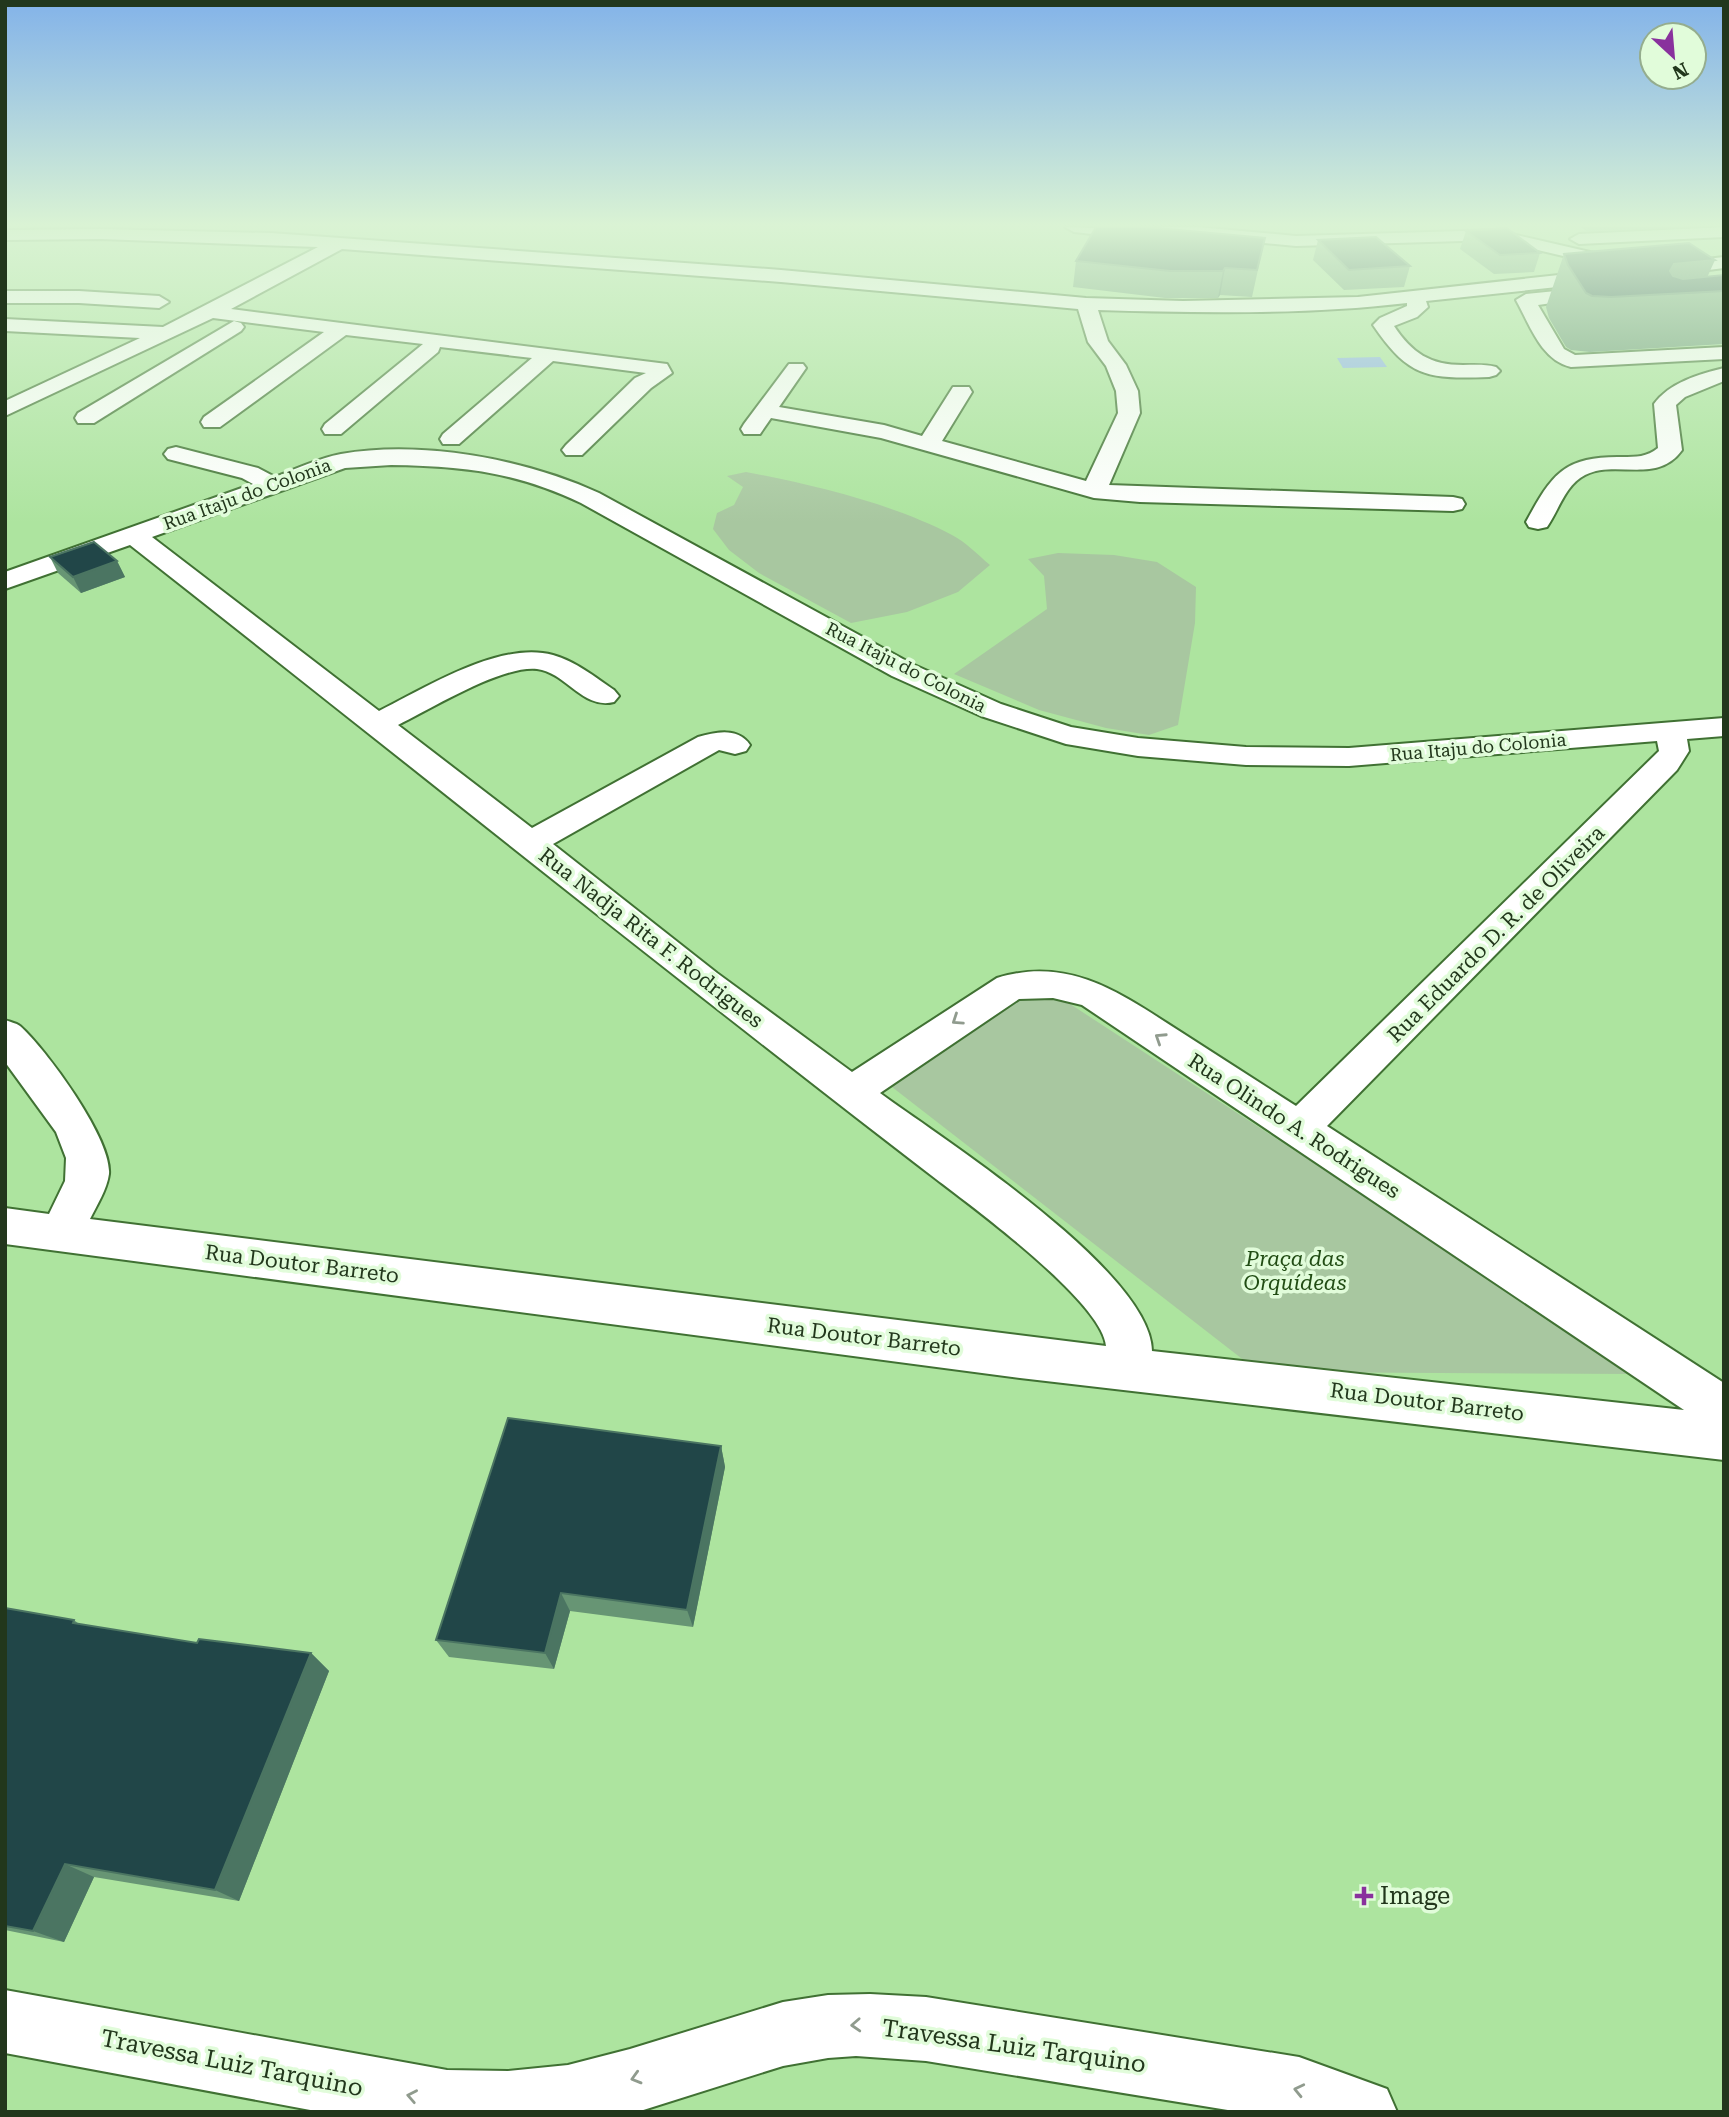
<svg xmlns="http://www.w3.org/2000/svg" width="1729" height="2117" font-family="'Roboto Serif',serif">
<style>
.green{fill:#a8c7a0}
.water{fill:#8db1ea}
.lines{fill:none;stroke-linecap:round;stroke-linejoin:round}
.minor-casing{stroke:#407133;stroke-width:4}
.minor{fill:#fff;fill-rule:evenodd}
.wall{fill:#679574}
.shaded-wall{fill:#4b7562}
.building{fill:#214648;stroke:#4b7562;stroke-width:2}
.oneway{stroke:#909b8e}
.poi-dot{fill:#89319d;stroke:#e1fcda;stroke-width:2.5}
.labels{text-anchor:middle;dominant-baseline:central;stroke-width:7;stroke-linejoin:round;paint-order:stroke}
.far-street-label{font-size:18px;fill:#22371c;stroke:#e1fcda}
.street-label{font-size:21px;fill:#22371c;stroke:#e1fcda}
.park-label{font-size:21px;font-style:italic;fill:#214c14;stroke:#e1fcda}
.near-poi-label{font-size:24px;fill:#22371c;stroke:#e1fcda;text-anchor:start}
.near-street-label{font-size:24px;fill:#22371c;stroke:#e1fcda}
</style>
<rect width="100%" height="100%" fill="#ade49f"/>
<g class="green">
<path d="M746,472C810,484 894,504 952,535C966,542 978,555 990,565L958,592L907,612L851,623L759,573L729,550L713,529L717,513L734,505L743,487L727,476Z"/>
<polygon points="1058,553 1114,555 1157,562 1196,587 1195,623 1178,725 1149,735 1106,728 1039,710 954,674 1047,609 1044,576 1028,559"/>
<polygon points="1041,985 1637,1374 1259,1372 892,1087"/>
</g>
<polygon class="water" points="1380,357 1387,367 1343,368 1337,358"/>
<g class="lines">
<g class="minor-casing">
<g id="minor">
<polygon points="1065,227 1141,229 1140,227 1198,227 1296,236 1495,230 1590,252 1622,257 1631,262 1622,267 1606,266 1495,240 1296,246 1155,233 1154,239 1148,240 1074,232"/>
<polygon points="1724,227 1724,237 1579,244 1570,239 1579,234"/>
<path d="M101,229L271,233L781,270L1086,298L1183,301L1358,297L1605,270L1614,276L1605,282L1426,301L1428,307L1417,317L1394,326C1412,353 1430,365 1463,365C1474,365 1485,364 1496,367L1500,371L1496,375L1489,377C1428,379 1409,378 1373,325L1380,318L1407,306V303C1305,315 1200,313 1098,310L1108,341L1126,365L1138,391L1140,413L1109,485L1453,497L1462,499L1465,504L1462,509L1453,511L1140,502L1094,498L881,438L771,418L760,434H744L741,429L744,424L789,364H803L806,368L779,407L884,425L922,436L953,387H969L972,392L942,441L1086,481L1118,413L1116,391L1106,366L1088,342L1078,309L781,282L342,249L231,309L667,364L672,373L651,388L582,455H566L562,450L566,445L635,378L646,373L553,361L459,444H443L440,439L443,434L532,358L440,347L438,352L341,434H325L322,429L325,424L423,344L346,335L220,427H204L201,422L204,417L324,332L213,318L5,416V401L140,338L5,331V319L163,327L318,247L101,239L5,240V230Z"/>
<polygon points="1724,257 1724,268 1662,276 1653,270 1662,264"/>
<path d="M1566,290L1576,296L1573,300L1538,305L1564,349L1575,355L1724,347V359L1571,367C1541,360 1530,325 1516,300L1526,294Z"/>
<polygon points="5,291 79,291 159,296 169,302 159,308 79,303 5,303"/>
<polygon points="234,321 241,323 244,327 241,331 94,423 78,423 75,418 78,413"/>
<path d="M1724,368V381L1685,397L1676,405L1682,450C1657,485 1616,459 1585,475C1565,485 1559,510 1547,527L1538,529L1529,527L1526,522C1552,474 1564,456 1622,457C1636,457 1647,457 1658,448L1654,404C1669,383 1699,374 1724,368Z"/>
<path d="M176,447L258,468L275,477C296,469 319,458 341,454C422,440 525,459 599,493L912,664L1001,704L1071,727L1138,738L1246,747L1349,748L1724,718V736L1687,739L1689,751L1677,770L1327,1126L1724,1383V1460L1020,1378L5,1244V1208L49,1214L65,1181L66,1158L56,1132L5,1062V1020C10,1022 16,1023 20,1026C46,1049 112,1139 109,1174C107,1189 97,1205 90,1219L1106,1346C1102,1302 973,1207 936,1179C665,971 399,756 130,545L5,589V572L253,484L242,478L168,459L164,454L168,449ZM391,465C463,466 516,472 581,503L892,676L981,716L1066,744L1138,756L1246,765L1349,766L1657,741L1659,751L1296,1106C1259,1082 1221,1058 1184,1034C1124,996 1072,955 997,978L852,1072L717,973L553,844L719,750L735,754L746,751L750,745C738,727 716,732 698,737L532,828L398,725C431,709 502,665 537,669C567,673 583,710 614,702L619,696L614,690C595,677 575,661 553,655C501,640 425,688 379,711L152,537L345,468ZM1053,998L1082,1005L1684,1410L1152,1351C1151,1272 943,1139 880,1093L1019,999Z"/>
<polygon points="5,1990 447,2070 508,2071 568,2065 630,2049 783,2002 828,1995 870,1994 926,1997 1299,2057 1387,2089 1397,2112 1240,2112 926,2061 856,2056 828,2058 783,2066 637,2112 321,2112 5,2053"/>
</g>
</g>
<use href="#minor" class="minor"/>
</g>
<g class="wall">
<polygon points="1580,227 1711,227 1587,231"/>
<polygon points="1466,231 1540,253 1534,272 1494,274 1460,249"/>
<polygon points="1265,238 1252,297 1220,295 1218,298 1165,298 1073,287 1076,261"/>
<polygon points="1318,240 1410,266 1404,287 1344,290 1313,260"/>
<polygon points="1564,254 1707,277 1724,275 1724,344 1590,352 1571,350 1566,347 1549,318 1546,307"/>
<polygon points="50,557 117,561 125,577 81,593 58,573"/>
<polygon points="721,1446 725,1467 693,1627 570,1611 554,1669 449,1657 436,1640"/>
<polygon points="5,1608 74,1620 79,1624 197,1643 311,1653 329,1671 239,1901 94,1877 64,1942 5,1930"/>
</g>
<g class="shaded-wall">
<polygon points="1715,260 1700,293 1660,295 1670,271 1674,264"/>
<polygon points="1225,268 1220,295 1218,298 1223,271"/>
<polygon points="117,561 125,577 81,593 73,577"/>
<polygon points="721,1446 725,1467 693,1627 687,1610"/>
<polygon points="561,1593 570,1611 554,1669 545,1653"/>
<polygon points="311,1653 329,1671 239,1901 215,1890"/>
<polygon points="65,1864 94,1877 64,1942 33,1931"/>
</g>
<g class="building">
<polygon points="1096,227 1146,227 1265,238 1257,270 1225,268 1223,271 1170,271 1076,261"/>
<polygon points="1507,228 1540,253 1500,255 1466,231"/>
<polygon points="1376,237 1410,266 1349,270 1318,240"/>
<polygon points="1689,243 1715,260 1674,264 1670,271 1673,276 1683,279 1724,275 1724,291 1611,297 1592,296 1586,293 1568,265 1564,254"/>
<polygon points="94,542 117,561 73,577 50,557"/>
<polygon points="508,1418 721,1446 687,1610 561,1593 545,1653 436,1640"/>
<polygon points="5,1608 74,1620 73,1623 197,1643 199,1639 311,1653 215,1890 65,1864 33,1931 5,1926"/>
</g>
<defs><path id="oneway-chevron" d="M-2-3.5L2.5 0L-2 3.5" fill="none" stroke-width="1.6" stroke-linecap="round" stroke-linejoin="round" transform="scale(1.75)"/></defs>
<g class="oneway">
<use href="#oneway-chevron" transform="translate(957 1020) rotate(146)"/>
<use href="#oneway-chevron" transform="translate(1160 1038) rotate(-147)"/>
<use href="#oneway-chevron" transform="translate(856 2025) rotate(177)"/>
<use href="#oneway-chevron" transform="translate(636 2078) rotate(164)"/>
<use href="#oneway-chevron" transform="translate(1299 2090) rotate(-167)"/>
<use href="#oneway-chevron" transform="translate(412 2096) rotate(-169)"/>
</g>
<linearGradient id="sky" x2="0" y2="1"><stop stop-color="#83b3e9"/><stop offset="0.43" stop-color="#daf3d4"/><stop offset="1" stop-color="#daf3d4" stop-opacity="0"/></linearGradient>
<rect width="1729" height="523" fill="url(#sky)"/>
<path class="poi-dot" d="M1360.5 1885.5h7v7h7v7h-7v7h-7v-7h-7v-7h7z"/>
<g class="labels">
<g class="far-street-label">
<text transform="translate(247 494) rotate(-20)">Rua Itaju do Colonia</text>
<text transform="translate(906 667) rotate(27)">Rua Itaju do Colonia</text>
<text transform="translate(1478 747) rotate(-5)">Rua Itaju do Colonia</text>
</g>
<g class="street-label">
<text transform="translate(1496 934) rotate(-45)">Rua Eduardo D. R. de Oliveira</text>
<text transform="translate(651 938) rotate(38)">Rua Nadja Rita F. Rodrigues</text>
<text transform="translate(1294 1126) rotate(33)">Rua Olindo A. Rodrigues</text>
<text transform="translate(302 1264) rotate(7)">Rua Doutor Barreto</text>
<text transform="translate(864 1337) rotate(7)">Rua Doutor Barreto</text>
<text transform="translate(1427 1402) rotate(7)">Rua Doutor Barreto</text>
</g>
<g class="park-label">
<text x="1295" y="1259">Praça das<tspan x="1295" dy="24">Orquídeas</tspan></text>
</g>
<g class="near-poi-label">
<text x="1380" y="1896">Image</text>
</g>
<g class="near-street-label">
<text transform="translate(1014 2046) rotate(8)">Travessa Luiz Tarquino</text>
<text transform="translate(232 2063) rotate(11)">Travessa Luiz Tarquino</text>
</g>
</g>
<rect width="1729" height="2117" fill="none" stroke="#22371c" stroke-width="14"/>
<g transform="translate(1673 56) rotate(154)"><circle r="33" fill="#e1fcda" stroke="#95ad8e" stroke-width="2"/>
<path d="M0-5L12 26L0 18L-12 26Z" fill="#89319d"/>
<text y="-10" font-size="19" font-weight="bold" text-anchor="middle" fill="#22371c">N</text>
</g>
</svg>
